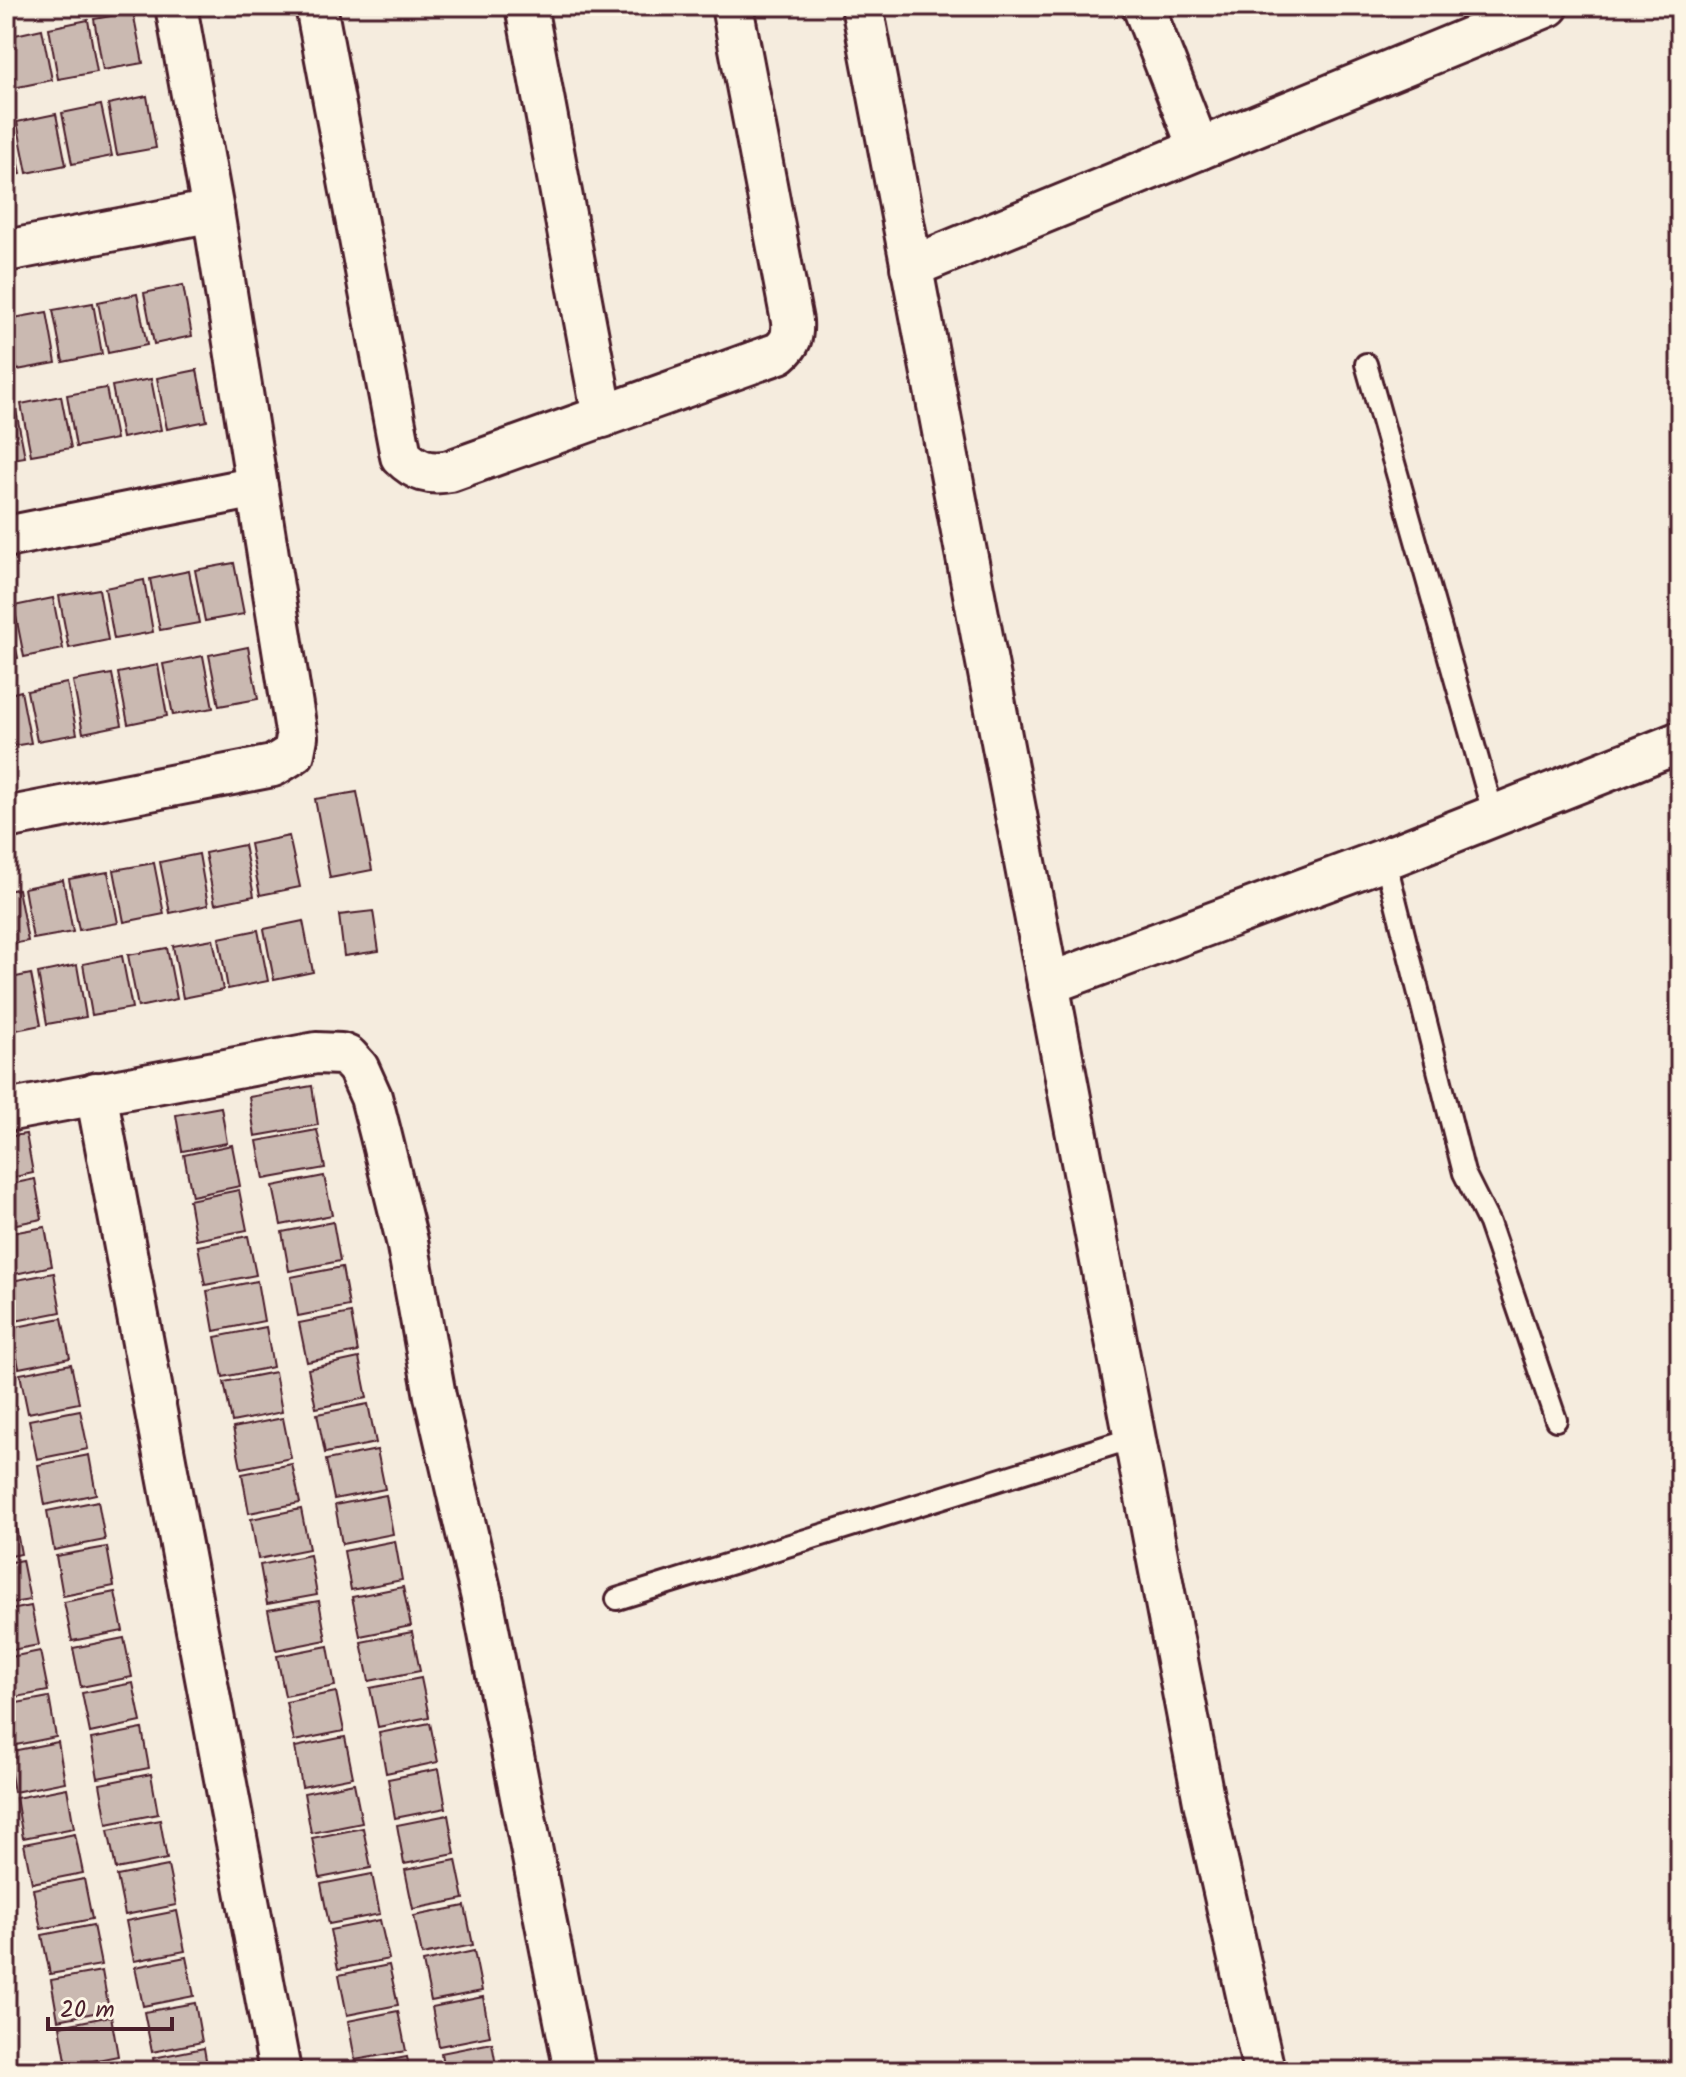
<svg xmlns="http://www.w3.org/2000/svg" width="1686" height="2077" font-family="Kalam,sans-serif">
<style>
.building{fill:#cab9b1;stroke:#4a1f2b;stroke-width:2}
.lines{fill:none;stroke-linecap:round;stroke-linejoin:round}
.service-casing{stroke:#4a1f2b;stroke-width:26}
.minor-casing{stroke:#4a1f2b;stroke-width:46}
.service{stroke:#fcf5e5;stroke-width:20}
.minor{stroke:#fcf5e5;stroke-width:40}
</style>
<rect width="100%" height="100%" fill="#f5ecde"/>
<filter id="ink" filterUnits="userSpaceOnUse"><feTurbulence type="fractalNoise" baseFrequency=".0125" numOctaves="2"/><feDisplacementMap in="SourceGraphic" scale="16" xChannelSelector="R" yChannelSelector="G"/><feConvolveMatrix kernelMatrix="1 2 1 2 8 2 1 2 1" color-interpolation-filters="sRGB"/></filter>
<g filter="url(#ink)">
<g class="building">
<polygon points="133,12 143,63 103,70 94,19"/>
<polygon points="88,20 97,72 58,79 49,28"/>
<polygon points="42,29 52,80 13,88 6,52 6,37"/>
<polygon points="147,96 156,148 117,155 108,104"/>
<polygon points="101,105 112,156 72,164 62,113"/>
<polygon points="56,114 66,165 27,173 17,122"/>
<polygon points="11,123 21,174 6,177 6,124"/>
<polygon points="183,285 192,336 154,344 144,293"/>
<polygon points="137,294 147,345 108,353 98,302"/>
<polygon points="93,303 102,354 63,362 53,310"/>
<polygon points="47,312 56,363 17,370 8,319"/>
<polygon points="6,343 12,372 6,373"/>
<polygon points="197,370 207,421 167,429 157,378"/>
<polygon points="151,379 161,430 122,438 112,386"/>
<polygon points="106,388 116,439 76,447 67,395"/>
<polygon points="61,396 71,448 31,455 21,404"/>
<polygon points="15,405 25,457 6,460 6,407"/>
<polygon points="234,563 244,614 205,621 195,570"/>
<polygon points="189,571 199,623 160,630 150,579"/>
<polygon points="144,580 153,632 114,639 105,588"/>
<polygon points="99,589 108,640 69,648 59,596"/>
<polygon points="53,598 63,649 24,657 14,606"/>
<polygon points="7,606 18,658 6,660 6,607"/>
<polygon points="248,647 258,699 219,706 209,655"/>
<polygon points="203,656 213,708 173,715 163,664"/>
<polygon points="158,665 167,716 128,724 118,673"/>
<polygon points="112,674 122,725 83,733 73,681"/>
<polygon points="67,683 77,734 37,741 27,691"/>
<polygon points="21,691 31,743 6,747 6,695"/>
<polygon points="357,792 372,870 330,878 315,799"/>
<polygon points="289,836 300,887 260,895 250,844"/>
<polygon points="244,845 254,896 215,904 205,853"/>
<polygon points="199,854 208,905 170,913 160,862"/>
<polygon points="154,863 164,914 124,922 114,870"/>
<polygon points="108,872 118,923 79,930 69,879"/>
<polygon points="63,880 73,932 33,939 24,888"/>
<polygon points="18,889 28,941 6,945 6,891"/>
<polygon points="373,911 379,951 344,956 339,915"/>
<polygon points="303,921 313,972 274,980 264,929"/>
<polygon points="258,930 268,981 228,989 219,938"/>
<polygon points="213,939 223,990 183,998 173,946"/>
<polygon points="167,948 177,999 138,1007 128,955"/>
<polygon points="122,956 132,1008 92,1015 83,964"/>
<polygon points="77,965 86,1017 47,1024 38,973"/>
<polygon points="31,974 41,1025 6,1032 6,979"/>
<polygon points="312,1086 318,1125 255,1136 249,1097"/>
<polygon points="221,1107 227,1143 182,1151 176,1115"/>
<polygon points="317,1130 325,1168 264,1179 257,1141"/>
<polygon points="26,1134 33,1173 6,1179 6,1137"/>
<polygon points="232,1145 240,1186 192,1196 184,1155"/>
<polygon points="324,1176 332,1215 281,1225 273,1186"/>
<polygon points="35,1179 42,1219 6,1226 6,1185"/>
<polygon points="239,1190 247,1230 196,1240 189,1200"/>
<polygon points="333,1222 340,1261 289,1271 282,1232"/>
<polygon points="45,1227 52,1266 6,1276 6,1234"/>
<polygon points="248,1236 256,1275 205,1285 198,1246"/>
<polygon points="342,1267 349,1306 298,1316 291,1277"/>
<polygon points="54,1273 61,1312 10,1322 6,1282"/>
<polygon points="257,1281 264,1321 214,1331 207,1291"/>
<polygon points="351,1313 358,1352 307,1362 299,1323"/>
<polygon points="62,1318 70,1358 19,1368 11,1328"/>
<polygon points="266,1327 273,1367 223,1377 215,1337"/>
<polygon points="359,1358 367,1398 316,1408 308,1369"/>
<polygon points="71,1364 79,1403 28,1413 20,1374"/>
<polygon points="275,1372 282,1412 232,1422 224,1382"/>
<polygon points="368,1404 376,1443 325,1453 317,1414"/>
<polygon points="80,1410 88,1449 37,1459 29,1420"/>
<polygon points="283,1418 291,1458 241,1468 233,1428"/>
<polygon points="377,1450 385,1489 334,1499 326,1460"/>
<polygon points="89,1455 96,1494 45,1505 38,1465"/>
<polygon points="292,1464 300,1503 249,1513 242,1474"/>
<polygon points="6,1475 12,1509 6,1510"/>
<polygon points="386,1495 393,1534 342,1544 335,1505"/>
<polygon points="98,1501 105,1540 54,1550 47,1511"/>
<polygon points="301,1509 309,1549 258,1559 251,1519"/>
<polygon points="14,1515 21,1554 6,1557 6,1516"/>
<polygon points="395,1541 402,1580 351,1590 344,1551"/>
<polygon points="107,1547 114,1586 63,1596 56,1556"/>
<polygon points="310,1555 317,1595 267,1604 260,1565"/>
<polygon points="22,1560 30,1600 6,1604 6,1563"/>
<polygon points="403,1587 411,1626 360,1636 352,1597"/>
<polygon points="115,1592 123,1631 72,1641 64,1602"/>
<polygon points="319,1601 326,1640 276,1650 268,1610"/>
<polygon points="31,1606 39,1645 6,1651 6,1611"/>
<polygon points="412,1632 420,1671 369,1681 361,1642"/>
<polygon points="124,1638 132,1677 81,1687 73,1648"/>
<polygon points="328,1646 335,1686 285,1696 277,1656"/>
<polygon points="40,1651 48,1691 6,1699 6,1658"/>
<polygon points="421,1678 429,1717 378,1727 370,1688"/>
<polygon points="133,1683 141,1722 90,1733 82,1693"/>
<polygon points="336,1692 344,1731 294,1741 286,1702"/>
<polygon points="49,1697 56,1737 6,1747 6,1705"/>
<polygon points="430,1723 438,1762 386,1773 379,1733"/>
<polygon points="142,1729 149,1768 98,1778 91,1739"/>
<polygon points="345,1737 353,1777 302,1787 295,1747"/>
<polygon points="58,1742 65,1782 14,1792 7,1752"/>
<polygon points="439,1769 446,1808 395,1818 388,1779"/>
<polygon points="151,1774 158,1814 107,1824 100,1784"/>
<polygon points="354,1783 362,1823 311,1833 304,1793"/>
<polygon points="67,1788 74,1828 23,1838 16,1798"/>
<polygon points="448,1815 455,1854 404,1864 397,1825"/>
<polygon points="160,1820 167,1859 116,1869 108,1830"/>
<polygon points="363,1828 371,1868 320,1878 312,1838"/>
<polygon points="75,1834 83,1873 32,1883 24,1844"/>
<polygon points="456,1860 464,1899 413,1909 405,1870"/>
<polygon points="168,1866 176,1905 125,1915 117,1876"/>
<polygon points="372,1874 380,1914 329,1924 321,1884"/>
<polygon points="84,1879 92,1919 41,1929 33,1889"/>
<polygon points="465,1906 473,1945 422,1955 414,1916"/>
<polygon points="177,1911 185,1951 134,1961 126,1921"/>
<polygon points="380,1920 389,1959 338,1969 330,1930"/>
<polygon points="93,1925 101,1965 50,1974 42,1935"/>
<polygon points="474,1951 482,1991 431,2001 423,1962"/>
<polygon points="186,1957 194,1996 143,2006 135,1967"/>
<polygon points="389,1965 398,2005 347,2015 339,1975"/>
<polygon points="102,1971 109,2010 58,2020 51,1980"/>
<polygon points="483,1997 490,2036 439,2046 432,2007"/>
<polygon points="195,2003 202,2042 152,2052 144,2012"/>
<polygon points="398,2011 406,2051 355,2060 348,2021"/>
<polygon points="111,2016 118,2056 67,2066 60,2026"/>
<polygon points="492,2043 497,2071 444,2071 441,2053"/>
<polygon points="204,2048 208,2071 155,2071 153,2058"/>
<polygon points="407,2057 410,2071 358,2071 357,2066"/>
<polygon points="120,2062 121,2071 74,2071"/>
</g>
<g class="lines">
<g class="service-casing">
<g id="service">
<polyline points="1366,364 1494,816"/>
<polyline points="1385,859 1464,1173 1489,1223 1556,1420"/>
<polyline points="617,1599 1133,1438"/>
</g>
</g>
<g class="minor-casing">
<g id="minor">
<path d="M316,6L401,456C416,471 429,475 450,471L779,353C791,343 793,336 792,321L732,6"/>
<polyline points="526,6 603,417"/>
<polyline points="862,6 1204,1802 1264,2071"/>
<polyline points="1143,6 1199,149"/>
<polyline points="6,251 213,211"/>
<polyline points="911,267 1548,6"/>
<polyline points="6,537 257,487"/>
<polyline points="6,818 273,766 294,753 297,737 213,211 176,6"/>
<polyline points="1048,984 1385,859 1680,742"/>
<polyline points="96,1093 280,2071"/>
<polyline points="6,1111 316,1053 341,1054 348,1057 358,1068 371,1097 380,1132 407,1241 435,1396 482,1598 575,2071"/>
</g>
</g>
<use href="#service" class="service"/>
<use href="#minor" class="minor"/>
</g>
</g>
<rect width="1686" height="2077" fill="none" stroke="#fcf5e5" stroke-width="32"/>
<rect x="16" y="16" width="1654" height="2045" fill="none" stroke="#4a1f2b" stroke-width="3" filter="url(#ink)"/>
<path d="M48 2017v12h124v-12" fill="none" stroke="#4a1f2b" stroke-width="4"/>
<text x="60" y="2017" font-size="24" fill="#4a1f2b" stroke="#fcf5e5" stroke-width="6" paint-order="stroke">20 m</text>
</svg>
